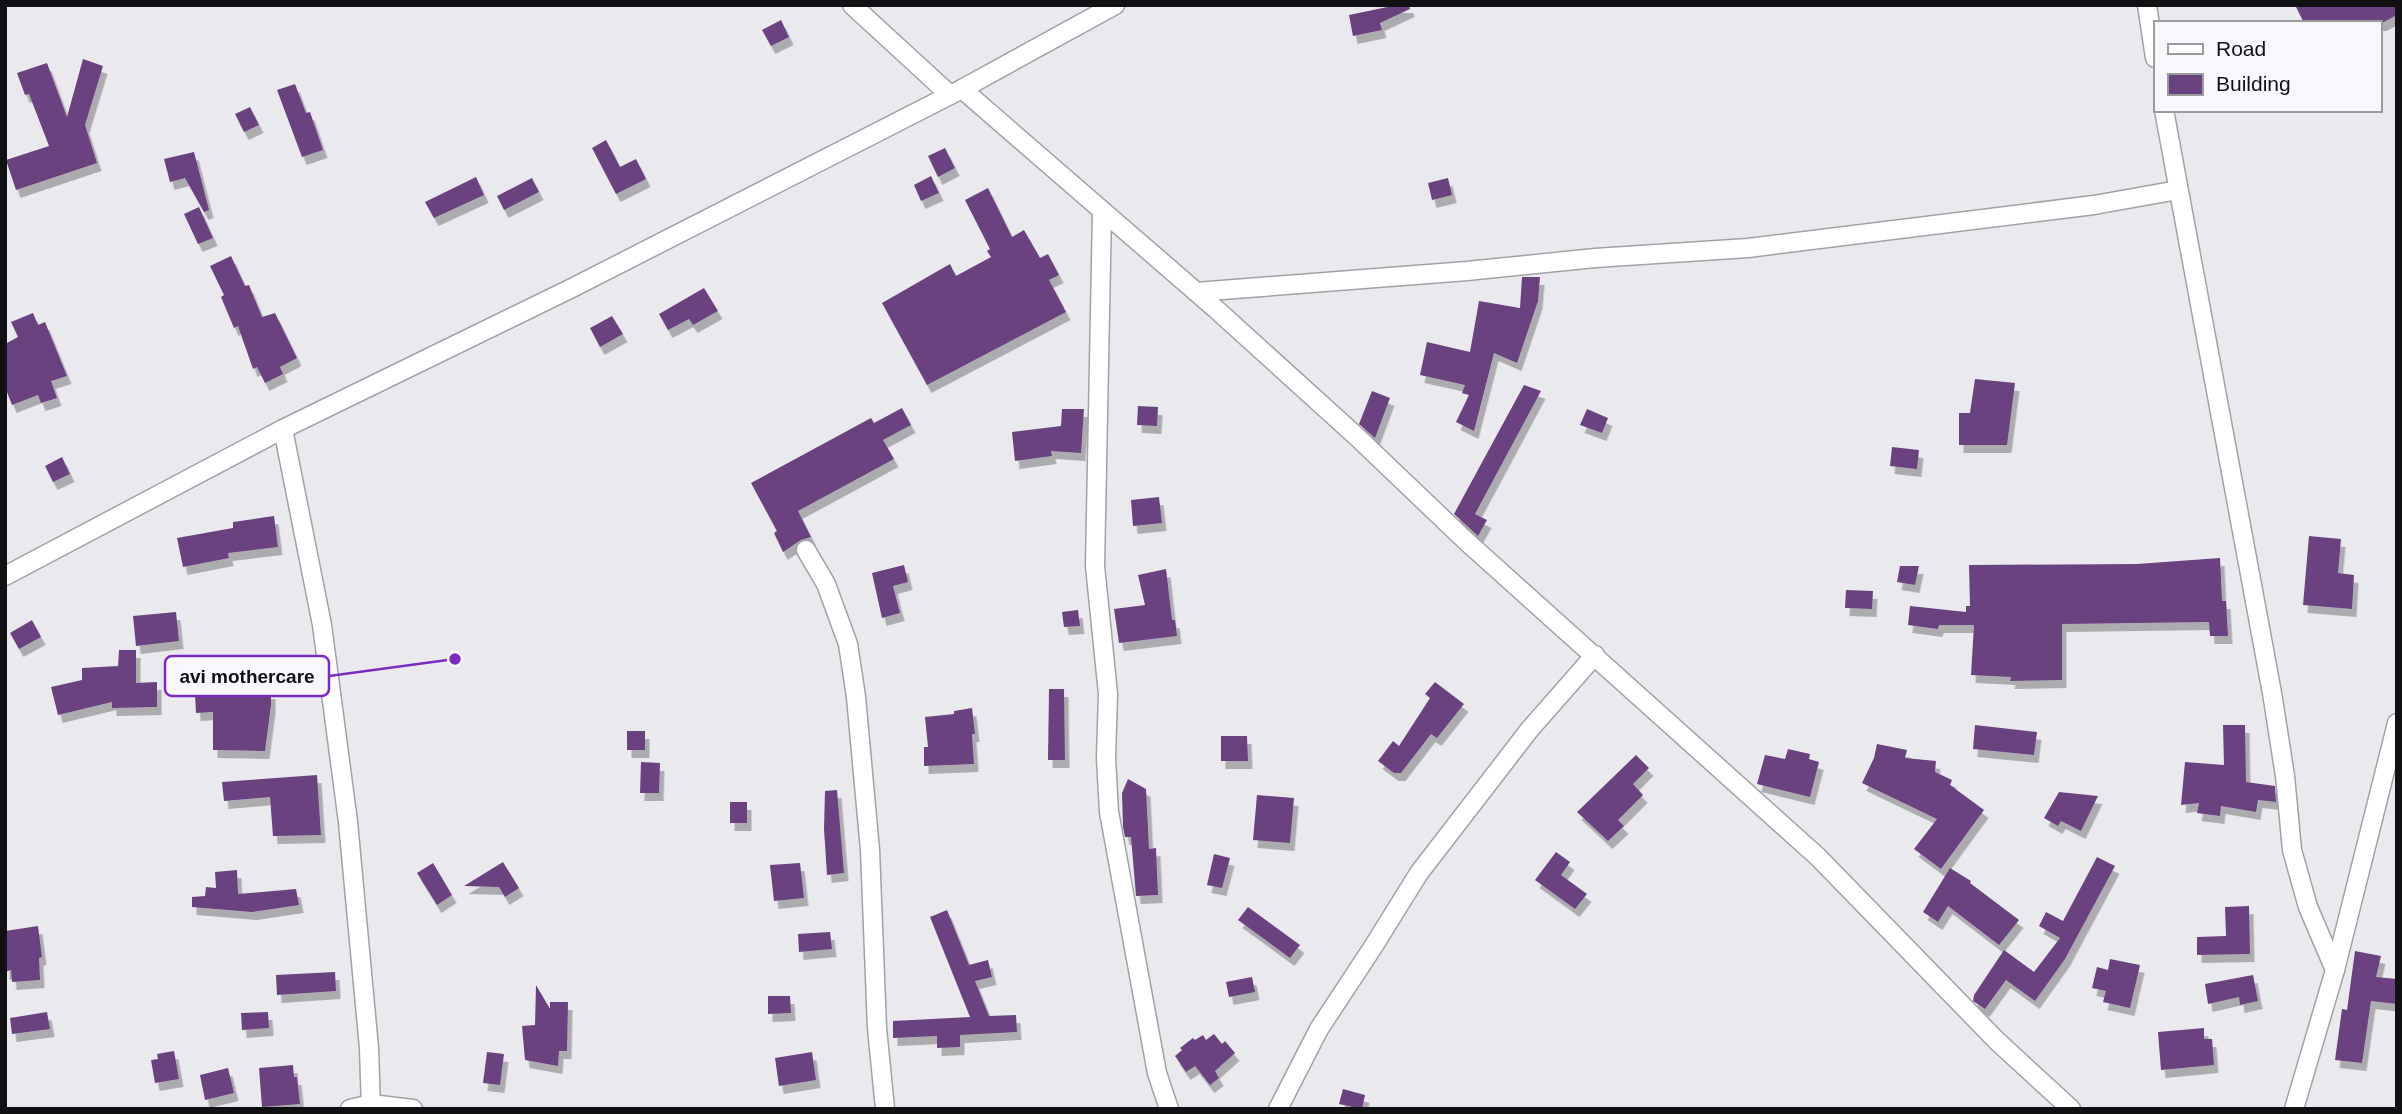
<svg xmlns="http://www.w3.org/2000/svg" width="2402" height="1114" font-family="Arial,sans-serif">
<style>
.building{fill:#69437f;filter:url(#shadow)}
.lines{fill:none;stroke-linecap:round;stroke-linejoin:round}
.street-casing{stroke:#a2a1a6;stroke-width:21}
.street{stroke:#fff;stroke-width:18}
.leader{fill:none;stroke:#7b2cbf;stroke-width:2.5}
.callout-dot{fill:#7b2cbf;stroke:#f7f7fc;stroke-width:2.5}
.callout{fill:#f7f7fc;stroke:#7b2cbf;stroke-width:2.5}
.callout-label{font-size:19px;text-anchor:middle;font-weight:bold;fill:#111113}
</style>
<defs>
<filter id="shadow"><feDropShadow dx="4.5" dy="8" stdDeviation="0" flood-color="#0004"/></filter>
</defs>
<rect width="100%" height="100%" fill="#eaeaee"/>
<g class="building">
<polygon points="1397,5 1409,5 1410,9 1380,23 1382,30 1353,36 1349,15"/>
<polygon points="2295,5 2397,5 2397,15 2382,23 2304,23"/>
<polygon points="781,20 789,37 771,46 762,30"/>
<polygon points="83,59 103,66 85,125 97,163 16,190 6,160 49,146 29,94 25,95 17,73 47,63 67,117"/>
<polygon points="295,84 306,113 310,112 323,150 302,157 277,90"/>
<polygon points="250,107 259,125 244,132 235,114"/>
<polygon points="606,140 620,167 636,159 646,179 616,194 592,148"/>
<polygon points="945,148 955,168 938,177 928,156"/>
<polygon points="194,152 209,210 204,212 185,178 170,182 164,159"/>
<polygon points="931,176 939,193 921,201 914,185"/>
<polygon points="476,177 484,195 434,218 425,202"/>
<polygon points="532,178 539,192 504,210 497,196"/>
<polygon points="1448,178 1452,195 1432,200 1428,183"/>
<polygon points="988,188 1012,237 1024,230 1040,258 1048,254 1059,275 1049,280 1066,312 927,385 882,303 950,264 956,276 991,257 987,251 990,249 965,200"/>
<polygon points="199,207 213,238 198,244 184,214"/>
<polygon points="231,256 245,286 249,285 262,317 275,313 297,358 280,367 283,374 265,383 257,367 253,369 238,326 234,328 221,297 224,295 210,266"/>
<polygon points="1522,277 1540,277 1538,301 1517,363 1494,353 1474,431 1456,422 1469,395 1462,393 1465,385 1420,375 1427,342 1470,352 1479,301 1520,308"/>
<polygon points="704,288 718,311 693,325 689,319 668,330 659,314"/>
<polygon points="33,313 38,325 45,322 67,376 51,381 57,398 41,403 38,395 12,405 5,387 5,344 18,337 11,322"/>
<polygon points="612,316 623,334 600,347 590,328"/>
<polygon points="1975,379 2015,383 2007,445 1959,445 1959,413 1970,413"/>
<polygon points="1524,385 1541,391 1475,514 1487,520 1478,536 1454,514"/>
<polygon points="1372,391 1390,398 1375,438 1359,424"/>
<polygon points="1138,406 1158,407 1157,426 1137,425"/>
<polygon points="902,408 911,425 883,440 894,459 798,511 811,537 801,540 783,552 774,533 777,531 751,483 871,418 874,423"/>
<polygon points="1062,409 1084,409 1081,453 1051,451 1052,456 1015,461 1012,432 1061,426"/>
<polygon points="1587,409 1608,418 1602,433 1580,425"/>
<polygon points="1892,447 1919,450 1917,469 1890,466"/>
<polygon points="62,457 70,474 53,482 45,466"/>
<polygon points="1159,497 1162,523 1133,526 1131,500"/>
<polygon points="274,516 278,547 228,553 229,558 183,567 177,538 233,528 233,522"/>
<polygon points="2309,536 2341,539 2338,573 2354,575 2352,609 2303,605"/>
<polygon points="2220,558 2222,601 2226,601 2228,636 2210,636 2209,622 2062,624 2062,680 2010,681 2011,677 1971,675 1974,625 1939,625 1938,629 1908,625 1910,606 1966,612 1966,606 1970,606 1969,565 2137,564"/>
<polygon points="904,565 908,582 893,586 900,613 882,618 872,573"/>
<polygon points="1900,566 1919,566 1915,585 1897,582"/>
<polygon points="1166,569 1172,620 1175,620 1177,636 1119,643 1114,609 1145,605 1138,575"/>
<polygon points="1846,590 1873,591 1872,609 1845,608"/>
<polygon points="1078,610 1080,626 1064,627 1062,612"/>
<polygon points="176,612 179,641 136,646 133,616"/>
<polygon points="32,620 41,637 19,649 10,633"/>
<polygon points="119,650 136,650 136,683 157,682 157,707 112,708 112,702 58,715 51,687 82,680 82,668 118,666"/>
<polygon points="1435,682 1464,704 1437,738 1431,734 1401,773 1394,773 1378,761 1393,741 1399,746 1430,698 1425,694"/>
<polygon points="1049,689 1064,689 1065,760 1048,760"/>
<polygon points="271,691 271,705 265,751 213,750 213,712 196,713 195,695"/>
<polygon points="972,708 975,734 972,734 974,764 924,766 924,747 928,747 925,717 954,714 954,711"/>
<polygon points="1975,725 2037,732 2034,755 1973,749"/>
<polygon points="2223,725 2245,725 2246,782 2275,786 2276,802 2258,800 2256,812 2221,806 2220,816 2197,813 2199,803 2181,805 2185,762 2224,765"/>
<rect x="627" y="731" width="18" height="19"/>
<polygon points="1221,736 1247,736 1248,761 1221,761"/>
<polygon points="1877,744 1907,750 1905,758 1936,761 1935,772 1952,780 1950,785 1984,810 1941,869 1914,849 1937,819 1862,783 1874,758"/>
<polygon points="1788,749 1810,754 1809,759 1819,762 1810,797 1757,784 1765,755 1785,759"/>
<polygon points="1636,755 1649,768 1633,784 1643,795 1618,820 1624,826 1608,841 1577,812"/>
<polygon points="641,762 660,763 659,793 640,793"/>
<polygon points="317,775 321,835 273,836 270,797 224,801 222,782"/>
<polygon points="1128,779 1146,789 1149,849 1156,848 1158,895 1136,896 1131,837 1125,837 1123,827 1122,793"/>
<polygon points="837,790 844,873 827,875 824,829 825,791"/>
<polygon points="2059,792 2098,796 2081,831 2061,821 2058,826 2044,818"/>
<polygon points="1257,795 1294,798 1290,843 1253,840"/>
<rect x="730" y="802" width="17" height="21"/>
<polygon points="1556,852 1570,862 1561,875 1587,894 1575,909 1535,880"/>
<polygon points="1214,854 1230,858 1222,888 1207,885"/>
<polygon points="2097,857 2115,866 2065,959 2035,1001 2006,980 1985,1009 1973,1001 1974,995 2004,950 2034,972 2060,938 2039,926 2046,912 2063,921"/>
<polygon points="503,862 519,888 505,897 499,887 464,886"/>
<polygon points="433,863 452,895 437,905 417,873"/>
<polygon points="800,863 804,898 774,901 770,865"/>
<polygon points="1950,868 1971,881 1970,883 2019,920 1999,945 1948,906 1938,922 1923,912"/>
<polygon points="237,870 238,894 296,889 299,905 252,912 192,907 192,897 205,896 206,887 216,888 215,872"/>
<polygon points="2249,906 2250,954 2197,955 2197,937 2226,936 2225,907"/>
<polygon points="1248,907 1300,945 1290,958 1238,920"/>
<polygon points="947,910 969,965 988,960 992,977 975,981 989,1016 1016,1015 1017,1032 960,1035 960,1047 937,1048 937,1036 893,1038 893,1021 970,1017 930,917"/>
<polygon points="38,926 42,957 39,958 40,980 12,982 11,970 5,972 5,931"/>
<polygon points="830,932 832,949 799,952 798,934"/>
<polygon points="2355,951 2381,956 2376,977 2397,979 2397,1004 2371,1001 2362,1063 2335,1060 2342,1009 2347,1010"/>
<polygon points="2110,959 2140,965 2130,1008 2103,1002 2106,991 2092,988 2097,967 2108,970"/>
<polygon points="335,972 336,991 277,995 276,975"/>
<polygon points="2253,975 2258,1001 2240,1005 2239,997 2208,1004 2205,984"/>
<polygon points="1252,977 1255,992 1229,997 1226,982"/>
<polygon points="536,985 550,1009 550,1002 568,1002 567,1051 559,1051 558,1066 525,1060 522,1026 535,1025"/>
<polygon points="768,996 790,996 791,1013 768,1014"/>
<polygon points="47,1012 50,1029 12,1034 10,1018"/>
<polygon points="268,1012 269,1028 242,1030 241,1013"/>
<polygon points="2204,1028 2204,1039 2212,1039 2214,1065 2161,1070 2158,1032"/>
<polygon points="1214,1034 1222,1044 1225,1041 1235,1053 1215,1071 1219,1078 1210,1085 1195,1066 1186,1072 1175,1056 1182,1050 1180,1048 1193,1038 1195,1040 1203,1035 1206,1040"/>
<polygon points="174,1051 179,1079 155,1083 151,1060 158,1059 157,1054"/>
<polygon points="487,1052 504,1054 500,1085 483,1083"/>
<polygon points="812,1052 816,1080 779,1086 775,1058"/>
<polygon points="293,1065 294,1077 297,1077 300,1104 262,1107 259,1068"/>
<polygon points="228,1068 234,1093 205,1100 200,1075"/>
<polygon points="1343,1089 1365,1095 1362,1109 1339,1104"/>
</g>
<g class="lines">
<g class="street-casing">
<g id="street">
<polyline points="852,5 950,95"/>
<polyline points="2147,5 2155,58"/>
<polyline points="962,89 1217,310 1356,436 1466,541 1818,857 1997,1041 2071,1109"/>
<polyline points="2164,110 2272,693 2285,776 2292,850 2308,907 2335,970"/>
<polyline points="1102,211 1095,566 1108,694 1106,758 1109,812 1157,1073 1169,1109"/>
<polyline points="1196,292 1467,271 1595,258 1748,248 2094,205 2178,190"/>
<polyline points="283,429 322,625 348,822 369,1048 371,1109"/>
<polyline points="806,550 826,584 848,644 856,697 870,850 877,1028 885,1109"/>
<polyline points="5,576 283,429 572,288 962,89 1115,5"/>
<polyline points="350,1109 371,1104 413,1109"/>
<polyline points="1278,1109 1319,1029 1373,947 1419,873 1530,729 1595,655"/>
<polyline points="2294,1109 2335,970 2397,723"/>
</g>
</g>
<use href="#street" class="street"/>
</g>
<path class="leader" d="M455 659L329 676"/>
<circle class="callout-dot" cx="455" cy="659" r="7"/>
<rect class="callout" x="165" y="656" width="164" height="40" rx="7"/>
<g class="callout-label">
<text x="247" y="683">avi mothercare</text>
</g>
<rect width="2402" height="1114" fill="none" stroke="#111113" stroke-width="14"/>
<rect x="2154" y="21" width="228" height="91" fill="#f7f7fc" stroke="#9b9b9f" stroke-width="2"/>
<rect x="2168" y="44" width="35" height="10" fill="#ffffff" stroke="#9b9b9f" stroke-width="2"/>
<text x="2216" y="56" font-size="21" fill="#111113">Road</text>
<rect x="2168" y="74" width="35" height="21" fill="#69437f" stroke="#9b9b9f" stroke-width="2"/>
<text x="2216" y="91" font-size="21" fill="#111113">Building</text>
</svg>
